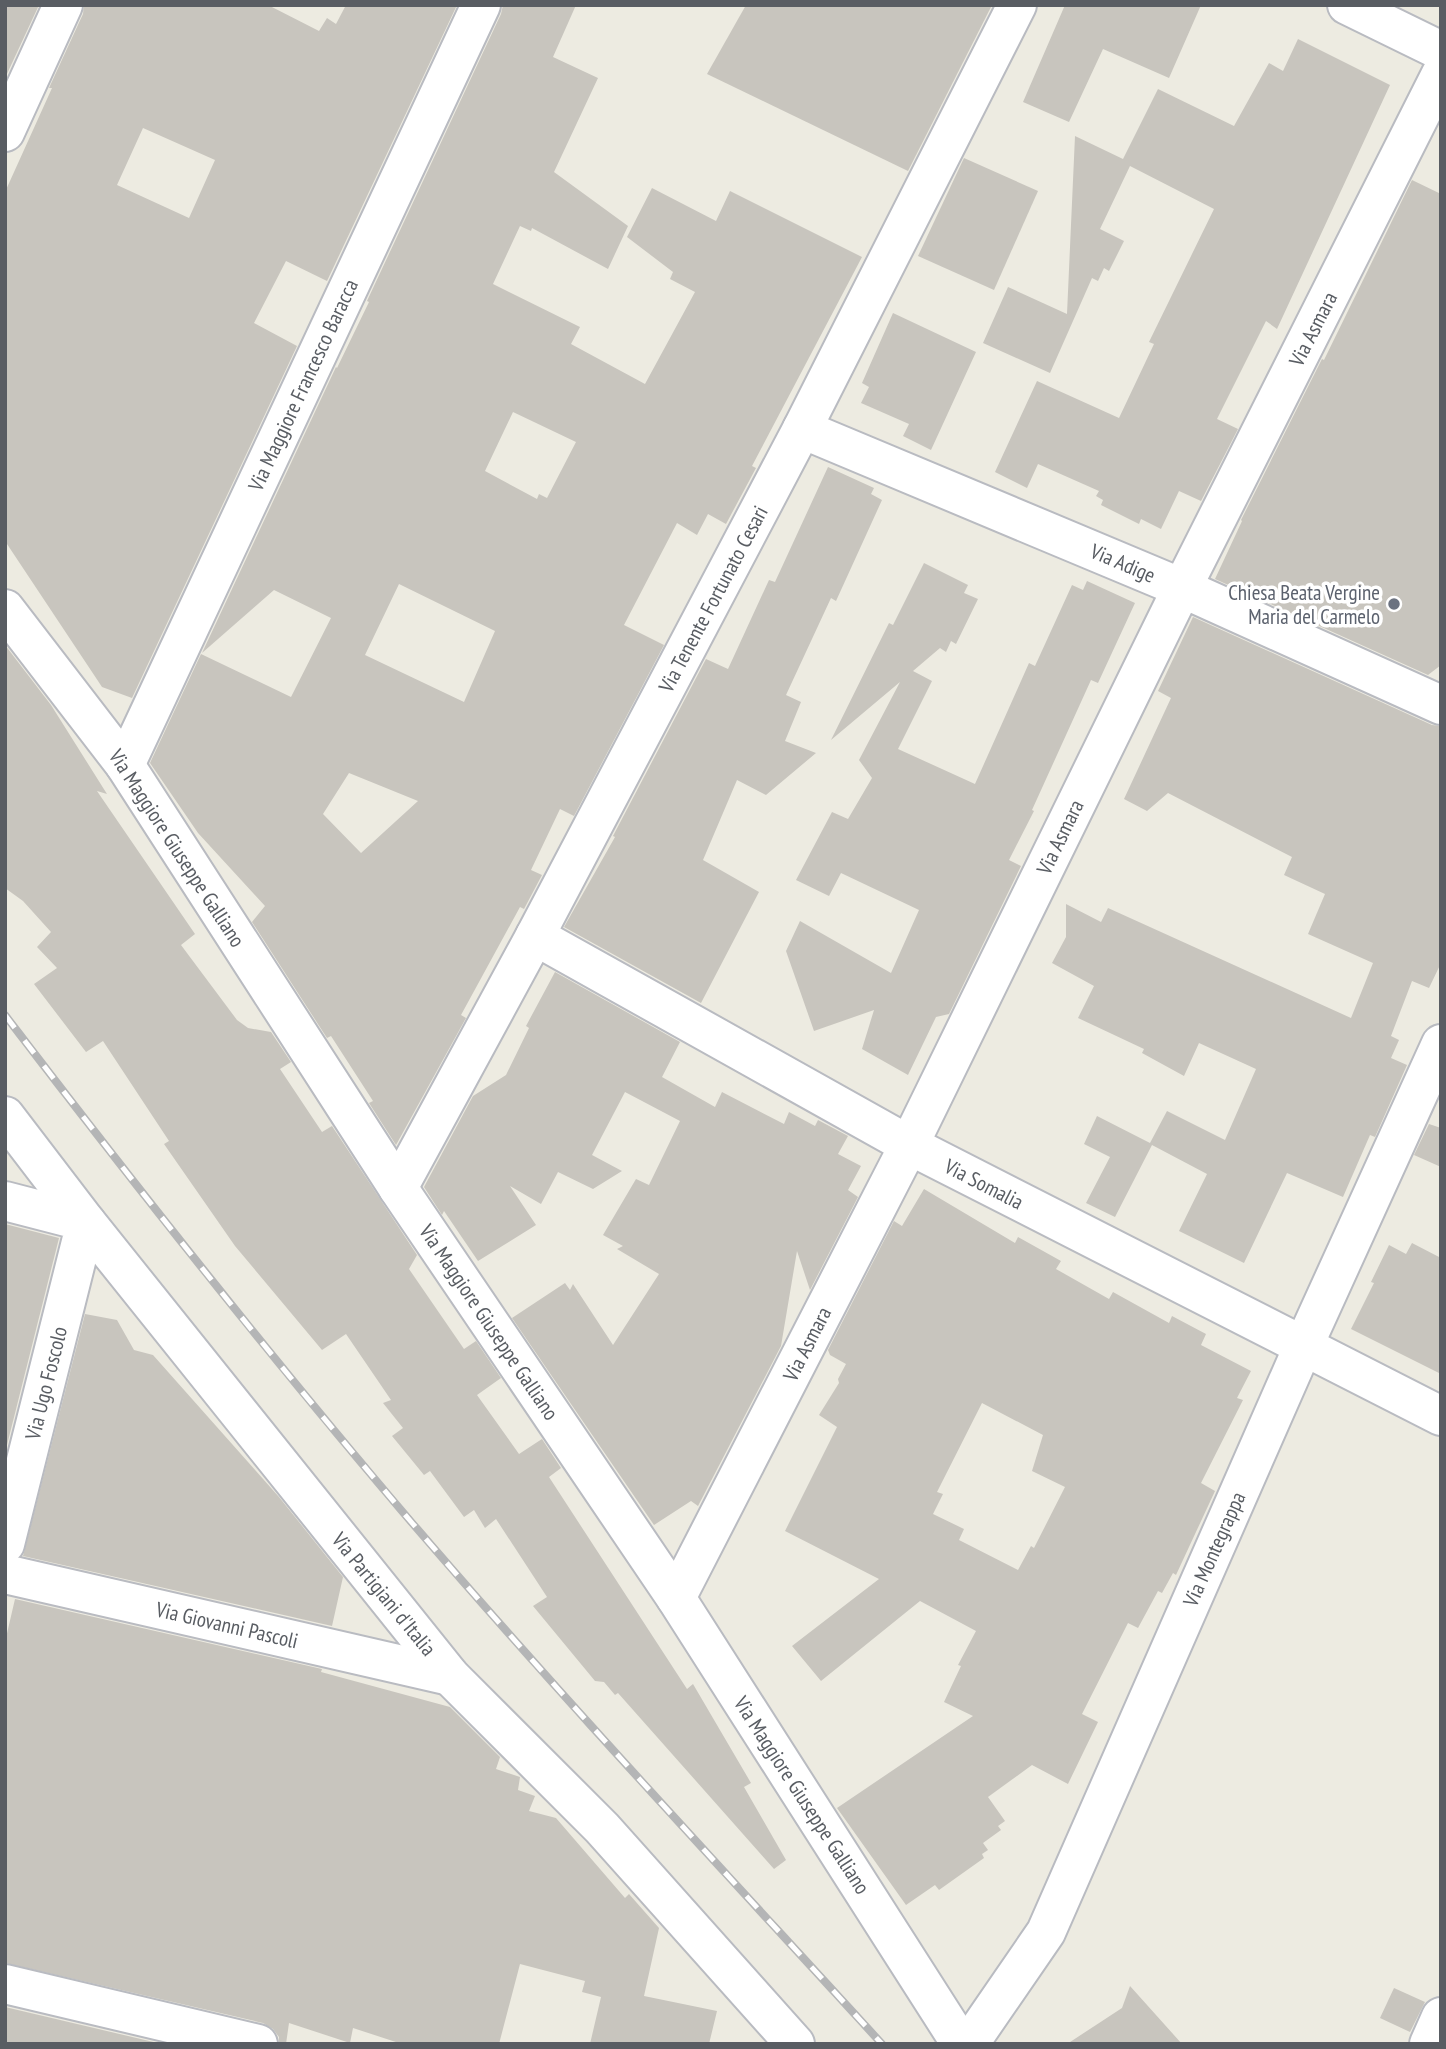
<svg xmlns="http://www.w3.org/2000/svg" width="1446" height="2049" font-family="'PT Sans Narrow',sans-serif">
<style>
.building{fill:#c8c5be;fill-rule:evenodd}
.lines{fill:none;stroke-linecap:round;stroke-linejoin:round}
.street-casing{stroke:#b9bbc1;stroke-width:42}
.street{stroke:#fff;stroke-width:38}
.rail-casing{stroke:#b4b5b6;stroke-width:8}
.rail{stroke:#fff;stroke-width:5;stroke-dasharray:16;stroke-linecap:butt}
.worship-dot{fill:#6b7280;stroke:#fff;stroke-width:2.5}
.labels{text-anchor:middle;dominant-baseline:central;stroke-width:7;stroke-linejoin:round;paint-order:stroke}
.street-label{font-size:21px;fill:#595d63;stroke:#fff}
.worship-label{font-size:21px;fill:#5b616d;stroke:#fff;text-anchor:end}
</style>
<rect width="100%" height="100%" fill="#edebe1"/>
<g class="building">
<polygon points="5,5 39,5 6,76 5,76"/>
<path d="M84,5H268L319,31L327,18L336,24L346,5H457L327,281L286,261L254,323L297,346L132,698L102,687L5,541V192L52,88H49L83,14ZM143,128L215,160L189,218L117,185Z"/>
<path d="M503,5H576L553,57L598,78L554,172L628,226L608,269L532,228L531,231L520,226L493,284L580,327L571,344L645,384L695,292L670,279L673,272L627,237L652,188L716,221L730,191L862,257L752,466L756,468L726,524L708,514L697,535L677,523L624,625L664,645L574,816L560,809L531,870L542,875L524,909L520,907L461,1015L466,1018L396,1145L369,1103L373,1101L331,1036L327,1038L252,922L265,906L198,833L150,763L201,654L291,697L331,618L274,590L202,653L336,367L337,368L369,302L367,301L501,14ZM513,412L576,442L547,498L539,494L537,499L485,471ZM399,584L495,631L464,702L365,655ZM349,773L418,801L361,853L323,814Z"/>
<polygon points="746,5 992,5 908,171 707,74"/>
<polygon points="1065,5 1201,5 1169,78 1103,49 1069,122 1023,102"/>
<polygon points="1298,39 1390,85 1277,329 1266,321 1217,419 1238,429 1201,501 1179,491 1161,529 1141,519 1139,524 1101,505 1103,500 1096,496 1099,491 1038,464 1027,488 995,472 1037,381 1119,418 1154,344 1149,342 1214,209 1130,166 1100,229 1124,241 1109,271 1104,268 1098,281 1092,278 1050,373 983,343 1008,287 1067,314 1075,136 1123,159 1158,89 1234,126 1269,63 1283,71"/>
<polygon points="964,158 1038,191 994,290 918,256"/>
<polygon points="1412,180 1441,194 1441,665 1428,675 1215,579 1242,521 1241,520 1322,359 1324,360"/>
<polygon points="893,313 976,352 931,450 903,436 909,424 861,403 869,387 862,383"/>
<polygon points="828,467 874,488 871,494 882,500 836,601 831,598 786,695 801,702 785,741 816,753 766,795 737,780 703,860 759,892 701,1003 564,927 615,837 613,836 706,659 728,669 769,580 775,582"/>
<polygon points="924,563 968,585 964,593 978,599 956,644 951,641 946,652 940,648 913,671 932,681 898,749 975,784 1029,663 1035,666 1072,585 1083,590 1087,581 1135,603 1098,683 1091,680 1032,810 1034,811 1009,860 1021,866 949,1014 936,1017 908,1075 862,1049 874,1010 814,1031 786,951 800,921 891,973 919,910 841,873 829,896 796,880 832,812 848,819 872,778 859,760 900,682 831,740 889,623 893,625"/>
<polygon points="1193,617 1432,725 1441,726 1441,963 1429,988 1412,981 1391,1036 1399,1040 1391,1058 1407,1065 1375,1137 1370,1135 1343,1197 1287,1173 1244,1263 1179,1231 1207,1174 1152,1145 1115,1217 1086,1203 1110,1157 1084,1144 1097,1116 1150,1143 1167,1111 1225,1140 1256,1069 1199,1043 1184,1076 1142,1053 1144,1049 1078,1018 1094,986 1052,963 1066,937 1066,904 1101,922 1108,908 1351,1018 1373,963 1308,934 1325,894 1284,875 1292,857 1168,793 1147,811 1124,799 1171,698 1158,691"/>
<polygon points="5,645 51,705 107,794 97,791 195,934 181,945 237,1020 248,1028 271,1032 291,1062 280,1069 322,1132 332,1126 417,1255 409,1269 464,1349 476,1341 501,1378 477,1395 519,1454 542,1439 561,1468 549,1477 687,1689 693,1684 751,1783 744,1787 786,1860 774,1869 618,1693 615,1695 604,1682 595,1681 533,1606 547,1597 496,1519 485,1528 474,1510 464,1517 430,1471 424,1475 392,1436 403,1428 383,1403 391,1400 346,1334 322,1350 235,1246 164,1144 169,1141 103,1041 86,1052 34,984 57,968 37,947 51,932 23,901 5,888"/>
<polygon points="555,972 680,1042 662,1077 715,1107 722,1092 784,1124 789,1112 815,1126 818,1120 848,1136 838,1154 861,1166 848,1190 858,1197 810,1290 797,1251 781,1346 698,1506 691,1501 654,1525 512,1318 565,1283 570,1290 573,1284 613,1345 659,1274 617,1249 623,1246 603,1235 636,1179 649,1185 680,1121 625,1092 592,1155 622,1171 593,1189 558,1172 541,1204 510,1186 536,1225 478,1261 444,1211 442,1215 424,1187 473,1096 506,1075 529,1028 526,1026"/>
<polygon points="1429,1124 1441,1128 1441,1167 1414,1155"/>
<path d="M924,1189L1015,1243L1018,1237L1061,1261L1056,1269L1109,1299L1113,1292L1169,1323L1172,1316L1206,1334L1201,1345L1251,1371L1237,1398L1243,1400L1201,1483L1215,1491L1176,1575L1173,1573L1162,1593L1158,1591L1138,1628L1128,1623L1082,1714L1098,1722L1068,1784L1032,1765L988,1797L1005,1821L998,1826L1001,1830L983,1843L988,1850L982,1854L984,1858L939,1890L935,1885L906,1905L837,1808L973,1716L944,1702L961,1666L958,1665L976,1631L920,1601L821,1681L792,1646L879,1579L785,1531L837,1427L819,1415L839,1383L838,1379L846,1364L830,1355L828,1350L894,1221L902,1226ZM982,1403L1043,1435L1032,1471L1065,1487L1034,1548L1031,1546L1018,1570L959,1540L964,1529L933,1514L943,1494L937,1492Z"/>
<polygon points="5,1224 59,1238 5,1453"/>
<polygon points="1412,1243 1441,1258 1441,1374 1351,1329 1374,1283 1371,1282 1389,1245 1406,1254"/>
<polygon points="85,1314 117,1320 134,1350 153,1355 279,1497 343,1577 332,1626 23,1556"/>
<polygon points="15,1599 322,1669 321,1672 450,1707 500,1757 496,1769 520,1777 518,1790 535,1796 529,1811 556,1818 625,1898 629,1894 659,1928 644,1996 717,2011 709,2044 590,2044 601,1997 582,1992 585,1981 520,1964 499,2044 402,2044 353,2028 350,2043 289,2023 286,2044 279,2044 279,2037 273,2029 263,2023 5,1963 5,1642"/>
<polygon points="1130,1986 1182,2044 1067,2044 1122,2008"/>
<polygon points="1394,1988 1425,2002 1410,2032 1380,2018"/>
<polygon points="5,2007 162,2044 5,2044"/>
</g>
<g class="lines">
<g class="street-casing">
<g id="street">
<polyline points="1347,5 1441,51"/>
<polyline points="5,132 63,5"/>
<polyline points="802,429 1182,588 1441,705"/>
<polyline points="5,609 125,765 398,1188 676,1598 961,2044"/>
<polyline points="125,765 481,5"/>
<polyline points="535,936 909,1145 1441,1416"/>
<polyline points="5,1116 86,1222 450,1676 602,1828 795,2044"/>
<polyline points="398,1188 535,936 802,429 1017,5"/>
<polyline points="5,1201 86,1222 5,1544"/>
<polyline points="5,1574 450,1676"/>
<polyline points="676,1598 909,1145 1182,588 1441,74"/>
<polyline points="5,1984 258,2044"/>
<polyline points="969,2044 1046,1932 1303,1347 1441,1044"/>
<polyline points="1429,2044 1441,2017"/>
</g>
</g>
<use href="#street" class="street"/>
<g class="rail-casing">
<path id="rail" d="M5,1015C137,1188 272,1359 413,1524C565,1701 725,1872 882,2044"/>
</g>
<use href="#rail" class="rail"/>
</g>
<circle class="worship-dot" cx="1394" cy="604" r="7"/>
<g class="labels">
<g class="street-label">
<text transform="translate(1313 329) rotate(-63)">Via Asmara</text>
<text transform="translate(303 385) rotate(-65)">Via Maggiore Francesco Baracca</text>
<text transform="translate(1123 563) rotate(23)">Via Adige</text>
<text transform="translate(713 599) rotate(-62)">Via Tenente Fortunato Cesari</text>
<text transform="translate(1060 837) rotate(-64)">Via Asmara</text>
<text transform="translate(177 848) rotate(57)">Via Maggiore Giuseppe Galliano</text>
<text transform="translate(984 1184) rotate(27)">Via Somalia</text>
<text transform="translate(489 1322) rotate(56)">Via Maggiore Giuseppe Galliano</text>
<text transform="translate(807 1344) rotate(-63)">Via Asmara</text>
<text transform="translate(46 1383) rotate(-76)">Via Ugo Foscolo</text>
<text transform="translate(1214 1549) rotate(-66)">Via Montegrappa</text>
<text transform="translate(384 1594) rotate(51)">Via Partigiani d'Italia</text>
<text transform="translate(227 1625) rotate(13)">Via Giovanni Pascoli</text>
<text transform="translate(802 1795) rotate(57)">Via Maggiore Giuseppe Galliano</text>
</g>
<g class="worship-label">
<text x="1380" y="592">Chiesa Beata Vergine<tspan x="1380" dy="24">Maria del Carmelo</tspan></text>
</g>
</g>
<rect width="1446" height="2049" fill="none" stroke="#595d63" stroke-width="14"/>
</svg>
